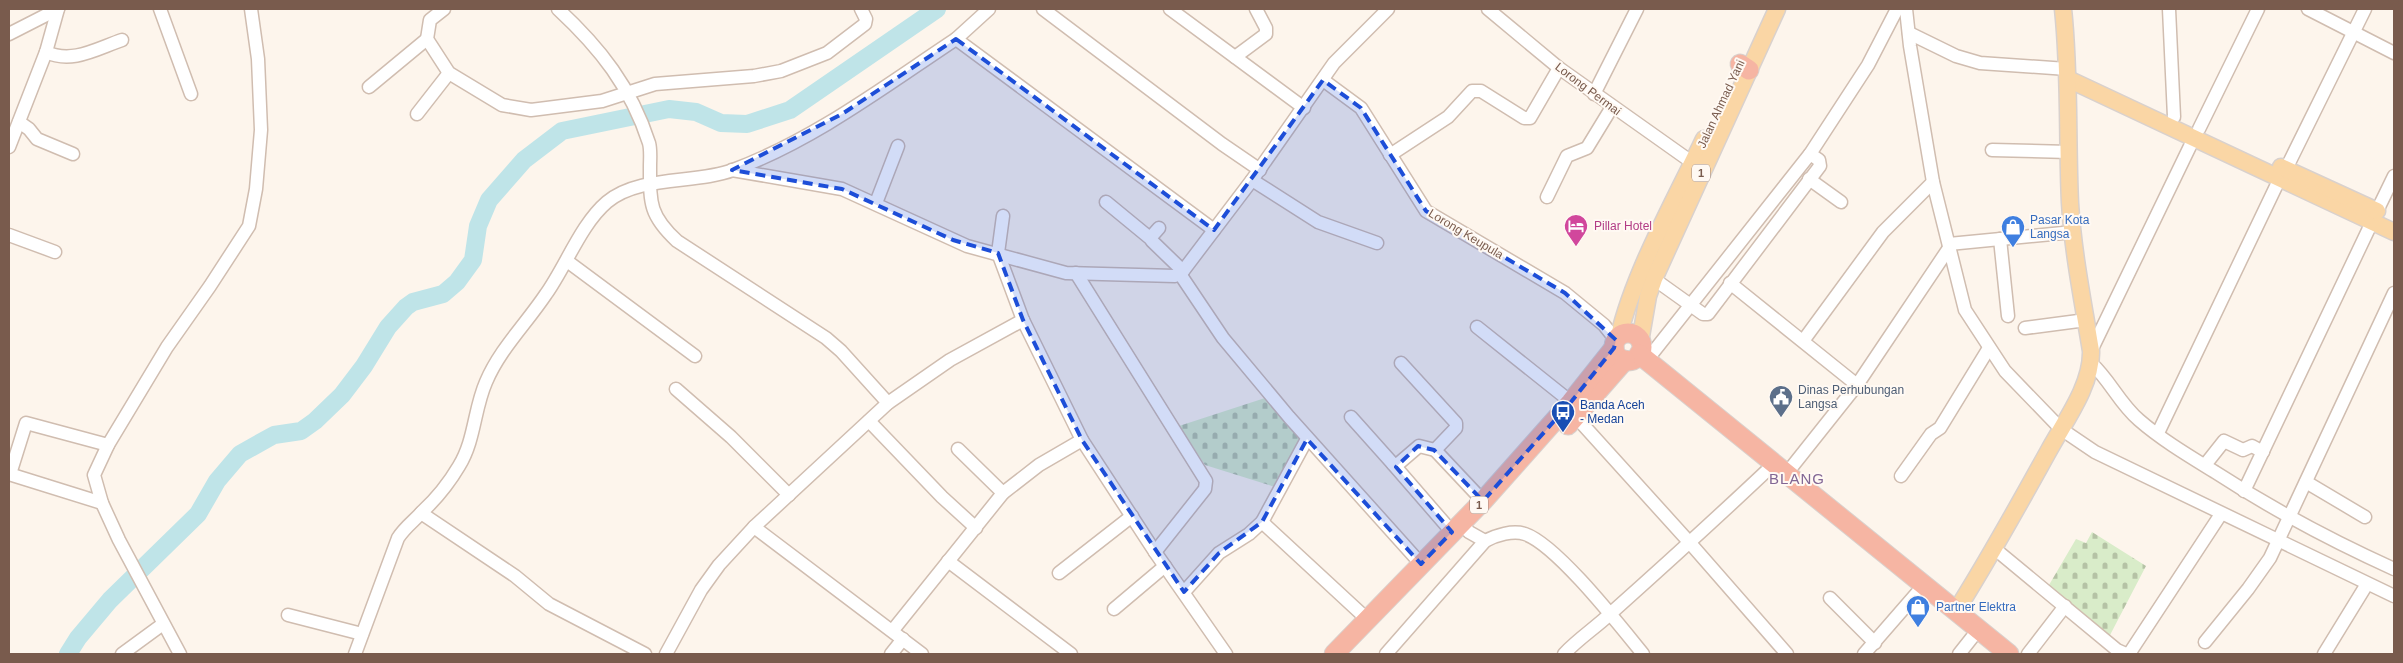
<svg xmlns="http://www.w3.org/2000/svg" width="2403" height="663" font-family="Helvetica,sans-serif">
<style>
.cemetery{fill:url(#cemetery-stones)}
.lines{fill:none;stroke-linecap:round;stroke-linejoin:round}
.river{stroke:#bfe4e8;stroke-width:18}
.minor-casing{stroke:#d0bdb0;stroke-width:15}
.major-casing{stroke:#d9d1cd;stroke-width:19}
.highway-casing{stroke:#d9d1cd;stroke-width:21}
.minor{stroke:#fff;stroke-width:12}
.major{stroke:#fad6a5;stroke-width:16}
.highway{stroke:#f6b5a3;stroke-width:19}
.marked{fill:#1d4ed8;fill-opacity:0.2;stroke:#1d4ed8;stroke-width:4;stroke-dasharray:10 6;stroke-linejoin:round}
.labels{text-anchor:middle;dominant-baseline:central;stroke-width:4;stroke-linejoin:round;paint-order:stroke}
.shield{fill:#fff9f3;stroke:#a18a7f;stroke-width:1}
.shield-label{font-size:11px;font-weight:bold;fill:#795b4d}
.street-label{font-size:12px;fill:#795b4d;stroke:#fff9f3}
.shop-label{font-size:12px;fill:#366cbe;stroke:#fff9f3;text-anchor:start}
.hotel-label{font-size:12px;fill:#b23c85;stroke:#fff9f3;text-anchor:start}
.service-label{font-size:12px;fill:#4e5e75;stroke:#fff9f3;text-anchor:start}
.transit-label{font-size:12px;fill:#164399;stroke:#fff9f3;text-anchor:start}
.quarter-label{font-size:15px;letter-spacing:1px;fill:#826694;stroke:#fff9f3}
</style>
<defs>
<pattern id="cemetery-stones" width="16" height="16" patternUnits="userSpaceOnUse" patternTransform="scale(1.25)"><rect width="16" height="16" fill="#d9ecc9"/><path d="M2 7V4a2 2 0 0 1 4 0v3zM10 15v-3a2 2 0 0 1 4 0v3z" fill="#b5c2a5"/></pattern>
</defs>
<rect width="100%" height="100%" fill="#fdf5ec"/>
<g class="cemetery">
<polygon points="1265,398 1300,437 1275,487 1205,465 1179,426"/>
<polygon points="2092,532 2146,566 2109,637 2049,585 2076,539 2086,543"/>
</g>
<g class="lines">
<polyline class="river" points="68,654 78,638 110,600 198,514 217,481 240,454 274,435 301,431 315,421 342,395 364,366 388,327 406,307 413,302 443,294 457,282 473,260 478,226 489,200 524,160 562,131 669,109 696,112 721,123 747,124 790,110 937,9"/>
<g class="minor-casing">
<g id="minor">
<polyline points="160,9 191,94"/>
<polyline points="444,9 430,20 427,39 449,73 502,105 531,110 602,101 655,84 754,76 781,71 827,53 865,24 866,19 861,9"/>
<path d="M558,9C600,48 631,87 649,143C651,150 650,159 650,166C650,203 649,215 677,241L826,338L841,351L888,403"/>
<polyline points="989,9 956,39 1214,230"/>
<polyline points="1043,9 1222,144 1260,170"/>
<polyline points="1170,9 1304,108"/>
<polyline points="1488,9 1559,68 1693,163"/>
<polyline points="1906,9 1910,46 1933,182 1965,310 2005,371 2061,429 2095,452 2394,596"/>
<polyline points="2169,9 2174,117"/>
<polyline points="2308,9 2394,53"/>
<polyline points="1909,33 1956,56 1980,63 2067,69"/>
<polyline points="9,34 58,9"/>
<path d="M46,52C72,64 96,49 122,40"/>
<polyline points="1235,57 1266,34 1266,28 1256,9"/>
<polyline points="1323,80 1361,108 1426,211 1565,293 1604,325 1616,340"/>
<polyline points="369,87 427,39"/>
<polyline points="1594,94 1637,9"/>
<polyline points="417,114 449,73"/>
<polyline points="19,122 29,129 37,139 73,154"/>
<polyline points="2199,129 2258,9"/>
<polyline points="9,147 46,52 58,9"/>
<polyline points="1992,150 2069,152"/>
<polyline points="1390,155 1448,117 1472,91 1481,91 1524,118 1530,118 1559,68"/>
<polyline points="2286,169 2365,9"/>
<polyline points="732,170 842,189 967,246 1066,273 1175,276 1183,271 1252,180 1334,63 1388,9"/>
<polyline points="1809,179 1841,202"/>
<polyline points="1252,180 1318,222 1377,243"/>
<polyline points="1547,197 1567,156 1587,148 1612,107"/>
<polyline points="1106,202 1151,239"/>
<polyline points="876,203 898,146"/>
<polyline points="2377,211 2394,176"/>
<polyline points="1003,216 998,253 1023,320 1082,440 1155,552 1226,654"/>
<polyline points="1159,228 1151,237 1152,241 1183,271"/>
<polyline points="9,235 55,252"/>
<polyline points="2000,239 2008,316"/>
<polyline points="1949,244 2073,232"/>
<polyline points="567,261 695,356"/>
<polyline points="1076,273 1206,481 1205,489 1155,552"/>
<polyline points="1180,274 1223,338 1289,417 1421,564"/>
<polyline points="1654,279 1703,314 1708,314 1820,166 1819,160 1810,154"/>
<polyline points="1730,283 1857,385"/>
<polyline points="1477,327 1571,402"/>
<polyline points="2025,328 2086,320"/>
<polyline points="1803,341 1883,232 1933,182"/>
<polyline points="2091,351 2194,138"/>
<polyline points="1647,360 1810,154 1868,65 1897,9"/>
<polyline points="1401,363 1456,423 1456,428 1435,450 1483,501"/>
<path d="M2091,363C2110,380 2119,403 2139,420C2162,440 2189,456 2215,472C2272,509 2332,541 2394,569"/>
<polyline points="676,389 731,437 789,495"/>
<polyline points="1351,417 1393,464 1398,464 1419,446 1435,450"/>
<polyline points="1576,417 1690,543 1787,654"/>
<polyline points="869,421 942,497 976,528"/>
<polyline points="2158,433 2280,178"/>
<polyline points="1307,439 1262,522 1368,620"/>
<polyline points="958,449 1003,493"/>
<polyline points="1393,464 1452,532"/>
<polyline points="2205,465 2224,441 2243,450 2252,446 2263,452"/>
<polyline points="1787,473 1857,385 1949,248"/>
<polyline points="9,474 102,503"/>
<polyline points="10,474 26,423 108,445"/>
<polyline points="1901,476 1931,434 1940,428 1989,348"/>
<polyline points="2306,482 2365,517"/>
<polyline points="2244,491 2372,222"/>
<polyline points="421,513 515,576 549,604 645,654"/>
<path d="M1461,523L1469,532L1485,541C1496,535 1513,530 1525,534C1557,545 1620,626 1643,654"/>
<polyline points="754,527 922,654"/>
<polyline points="1995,549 2117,650 2126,654"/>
<polyline points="948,561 1071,654"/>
<polyline points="1059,573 1132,516"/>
<polyline points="1184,592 1219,553 1249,534 1262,522"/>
<polyline points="1830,598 1875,643"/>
<polyline points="1114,609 1165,566"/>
<polyline points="288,615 362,634"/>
<polyline points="893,630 1003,493 1039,465 1082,440"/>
<polyline points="2205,642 2248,589 2270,558 2394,293"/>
<polyline points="122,654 163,624"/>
<polyline points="180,654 119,540 102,503 94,475 108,445 167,347 210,286 249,226 256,189 261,130 258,59 251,9"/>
<path d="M355,654L398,538C405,527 414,521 422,512C437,498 449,483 459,466C475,440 474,409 486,382C500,349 526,324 546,294C566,266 581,224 607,202C639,175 696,184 733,170C814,140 885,86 956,39"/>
<polyline points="666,654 701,590 719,565 754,527 888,403 950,360 1023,320"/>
<polyline points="891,654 903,639"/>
<polyline points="1386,654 1485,541"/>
<path d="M1564,654C1578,639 1595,628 1610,614C1666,564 1721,514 1775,463"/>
<polyline points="1864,654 1924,585"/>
<polyline points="1959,654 1978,630"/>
<polyline points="2028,654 2065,606"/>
<polyline points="2129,654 2221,514"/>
<polyline points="2324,654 2367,584"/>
</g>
</g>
<g class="major-casing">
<g id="major">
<polyline points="2068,79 2394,232"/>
<polyline points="2281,167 2377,211"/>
<path d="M1619,336C1634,272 1675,200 1704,139"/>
<polyline points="1640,342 1648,296 1654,279 1777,9"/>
<path d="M1956,611C1989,559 2018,506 2048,452C2064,422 2092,386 2091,351C2083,302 2073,253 2070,203C2067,139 2070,73 2063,9"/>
</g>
</g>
<g class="highway-casing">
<g id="highway">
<polyline points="1740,64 1749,70"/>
<circle cx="1628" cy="347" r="14"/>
<polyline points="1639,354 2009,654"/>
<polyline points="1568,425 1625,360"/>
<polyline points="1334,654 1483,501 1571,402 1614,348"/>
</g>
</g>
<use href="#minor" class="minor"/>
<use href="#major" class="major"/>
<use href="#highway" class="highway"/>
</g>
<path class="marked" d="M956,39L1214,230L1323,80L1361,108L1426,211L1565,293L1616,340L1614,348L1571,402L1483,501L1434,450L1418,446L1396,467L1452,532L1421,564L1307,439L1262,522L1219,553L1184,592L1082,440L1023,320L998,253L953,240L842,189L732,170L842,114Z"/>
<defs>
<g id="hotel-pin" transform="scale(1.25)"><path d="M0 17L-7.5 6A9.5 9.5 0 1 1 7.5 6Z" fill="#d1479c" stroke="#fff9f3"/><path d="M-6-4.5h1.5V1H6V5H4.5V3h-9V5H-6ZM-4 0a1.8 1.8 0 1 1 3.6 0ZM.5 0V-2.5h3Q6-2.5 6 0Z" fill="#fff"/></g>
<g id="shop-pin" transform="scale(1.25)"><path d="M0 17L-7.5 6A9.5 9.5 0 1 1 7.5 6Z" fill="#3f7fe0" stroke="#fff9f3"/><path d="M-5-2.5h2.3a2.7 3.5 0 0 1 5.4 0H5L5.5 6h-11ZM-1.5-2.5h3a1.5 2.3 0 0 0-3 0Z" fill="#fff"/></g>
<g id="civic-pin" transform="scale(1.25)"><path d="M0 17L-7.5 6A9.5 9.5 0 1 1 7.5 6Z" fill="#5c6f8a" stroke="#fff9f3"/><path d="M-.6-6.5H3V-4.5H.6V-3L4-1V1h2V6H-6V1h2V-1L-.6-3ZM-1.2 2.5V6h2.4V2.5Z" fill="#fff"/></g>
<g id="bus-pin" transform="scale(1.25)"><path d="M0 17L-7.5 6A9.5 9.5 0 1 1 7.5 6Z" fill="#1a4fb4" stroke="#fff9f3"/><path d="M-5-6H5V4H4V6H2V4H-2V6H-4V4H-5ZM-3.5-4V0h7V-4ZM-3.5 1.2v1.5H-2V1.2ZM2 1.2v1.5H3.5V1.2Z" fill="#fff"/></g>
</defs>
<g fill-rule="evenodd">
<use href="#hotel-pin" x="1576" y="226"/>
<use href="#shop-pin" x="2013" y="227"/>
<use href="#civic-pin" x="1781" y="397"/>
<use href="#bus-pin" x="1563" y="412"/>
<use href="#shop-pin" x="1918" y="607"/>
</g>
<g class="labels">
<g class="shield">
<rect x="1692" y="164.5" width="18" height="17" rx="4"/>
<rect x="1470" y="496.5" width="18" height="17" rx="4"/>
</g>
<g class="shield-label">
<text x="1701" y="173">1</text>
<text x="1479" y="505">1</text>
</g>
<g class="street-label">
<text transform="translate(1588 89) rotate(37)">Lorong Permai</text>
<text transform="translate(1721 104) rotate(-65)">Jalan Ahmad Yani</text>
<text transform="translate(1466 234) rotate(31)">Lorong Keupula</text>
</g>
<g class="shop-label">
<text x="2030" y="220">Pasar Kota<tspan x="2030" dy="14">Langsa</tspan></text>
<text x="1936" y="607">Partner Elektra</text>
</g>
<g class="hotel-label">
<text x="1594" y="226">Pillar Hotel</text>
</g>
<g class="service-label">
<text x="1798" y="390">Dinas Perhubungan<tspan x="1798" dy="14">Langsa</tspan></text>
</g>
<g class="transit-label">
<text x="1580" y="405">Banda Aceh<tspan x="1580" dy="14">- Medan</tspan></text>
</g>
<g class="quarter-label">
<text x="1797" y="478">BLANG</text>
</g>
</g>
<rect width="2403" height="663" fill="none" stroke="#795b4d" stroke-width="20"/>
</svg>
